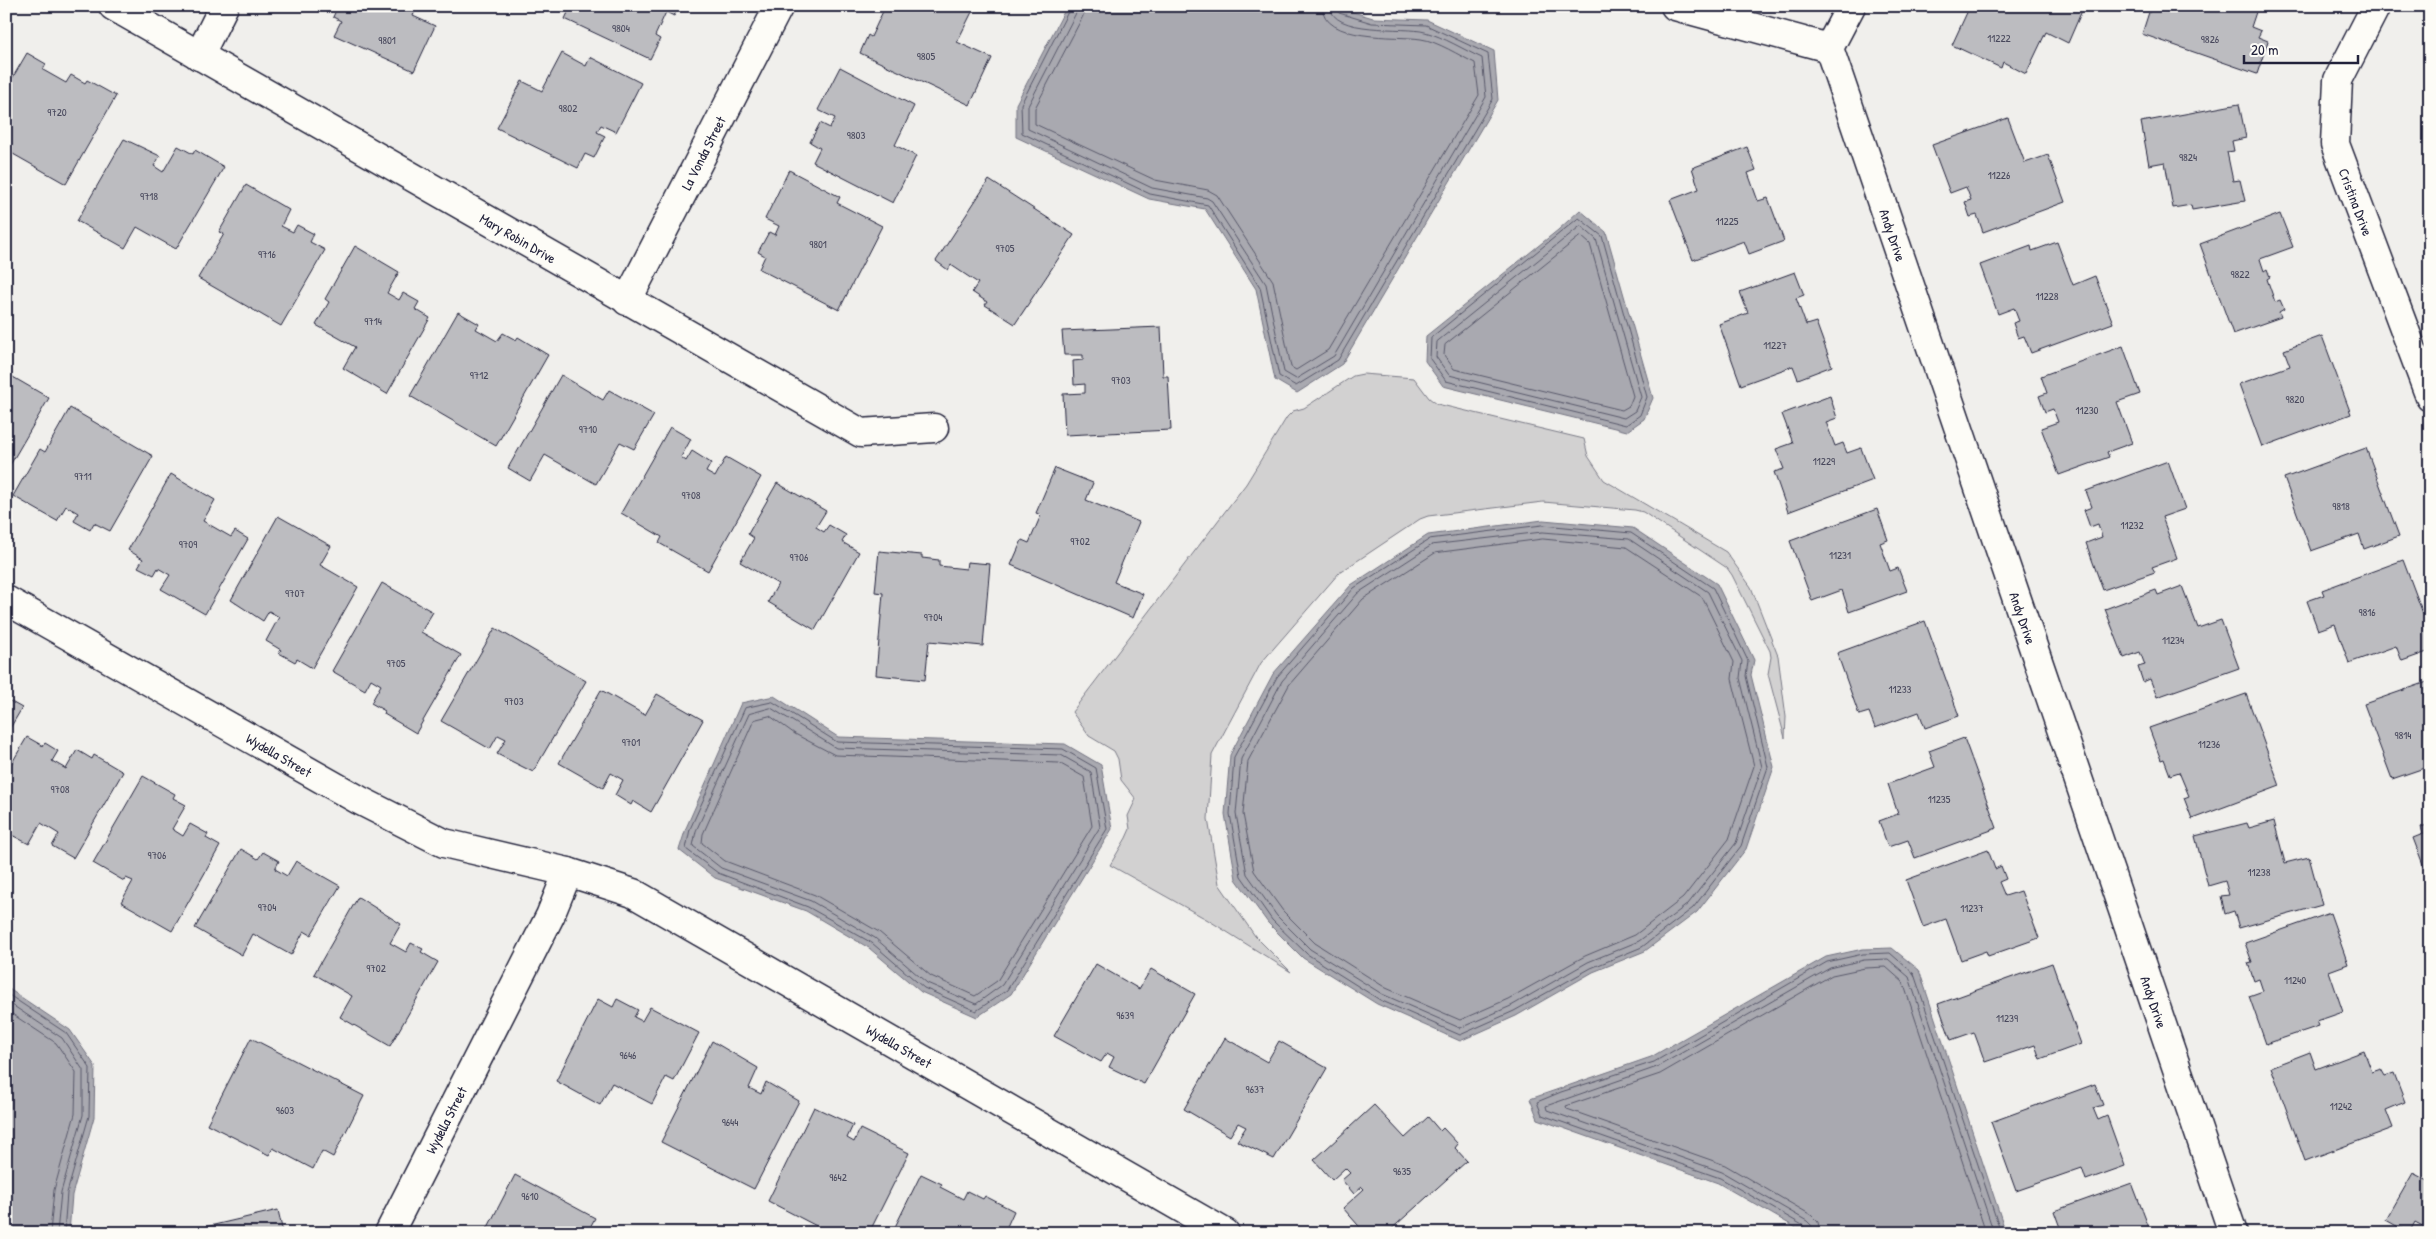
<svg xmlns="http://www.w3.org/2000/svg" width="2436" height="1239" font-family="'Patrick Hand',sans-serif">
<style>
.green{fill:#d2d1d1;stroke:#7a7a86}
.water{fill:#a9a9b0;stroke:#737381}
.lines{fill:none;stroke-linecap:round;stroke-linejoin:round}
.shore{stroke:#58586a;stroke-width:1}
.building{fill:#bcbcc0;stroke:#22223b}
.minor-casing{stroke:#22223b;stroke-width:31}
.minor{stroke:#fdfcf7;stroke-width:28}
.labels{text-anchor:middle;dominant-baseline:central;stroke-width:4;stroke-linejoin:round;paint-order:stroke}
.number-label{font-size:11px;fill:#48485c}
.street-label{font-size:14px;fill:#22223b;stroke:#fdfcf7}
</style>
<rect width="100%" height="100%" fill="#f0efec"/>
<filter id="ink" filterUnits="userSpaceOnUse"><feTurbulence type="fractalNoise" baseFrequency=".02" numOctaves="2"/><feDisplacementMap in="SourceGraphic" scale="10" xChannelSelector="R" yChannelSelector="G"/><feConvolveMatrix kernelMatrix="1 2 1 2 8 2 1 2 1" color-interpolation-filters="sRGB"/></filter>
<g filter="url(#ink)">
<polygon class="green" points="1363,374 1414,378 1429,398 1437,404 1584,439 1588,456 1604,480 1726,552 1751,587 1778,656 1786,717 1785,738 1768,674 1771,657 1770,651 1732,575 1727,568 1643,512 1635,510 1543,502 1428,516 1420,519 1339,573 1261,663 1212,755 1208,819 1219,884 1255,936 1291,972 1208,920 1110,865 1126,838 1130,829 1128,816 1136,799 1121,780 1118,759 1114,751 1089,736 1072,712 1246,484 1287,417 1293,411 1304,408 1353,376"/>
<g class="water">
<polygon points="1067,6 1333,6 1373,18 1427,20 1494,51 1498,100 1342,364 1297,393 1275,380 1256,289 1205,209 1149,199 1016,137 1016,104"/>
<polygon points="1580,210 1606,232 1653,398 1644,419 1627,431 1443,386 1425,361 1426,336 1558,230"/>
<polygon points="1543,520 1633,528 1717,584 1754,660 1751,675 1774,767 1746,849 1697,912 1645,951 1593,972 1516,1016 1460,1041 1377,1004 1303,958 1268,923 1236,879 1225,814 1230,755 1273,674 1351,585 1428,535"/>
<polygon points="774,696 838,737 1065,744 1101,765 1112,829 1011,994 977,1017 921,992 869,948 806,911 715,878 679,850 686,828 741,703"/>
<polygon points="1892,948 1919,970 2006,1233 1805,1233 1718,1183 1538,1119 1530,1099 1651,1057 1826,957 1863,949"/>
<polygon points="6,987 70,1030 95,1066 94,1117 72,1195 69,1233 6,1233"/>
</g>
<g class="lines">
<g class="shore">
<polyline points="1071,6 1021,104 1022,133 1150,194 1208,205 1260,287 1279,376 1296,386 1338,360 1493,99 1488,54 1426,25 1372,23 1339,13 1336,6"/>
<path d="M1077,6L1076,13L1028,106V129L1152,188L1207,198L1212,201L1266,284L1284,372L1296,379L1334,356L1486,97L1482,58C1464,50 1444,37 1425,32C1406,26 1331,36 1330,6"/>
<path d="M1085,6L1083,16L1035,108V124L1155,180L1208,190L1217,195L1273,281L1291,367L1296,370L1328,350L1479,95L1475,63C1460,56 1437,41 1421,39C1397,35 1323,43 1322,6"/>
<polygon points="1579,218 1602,236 1647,397 1640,415 1626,425 1446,381 1430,359 1431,338"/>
<polygon points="1581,226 1596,239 1641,397 1635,411 1624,418 1449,375 1436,357 1437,342"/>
<polygon points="1581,236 1590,244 1633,396 1629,406 1622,410 1454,369 1444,355 1445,345"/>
<polygon points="1543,525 1631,533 1713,588 1748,661 1746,676 1768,767 1741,846 1693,908 1642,947 1591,968 1514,1011 1460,1035 1380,1000 1307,954 1272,920 1241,876 1230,814 1234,757 1277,677 1354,588 1430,539"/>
<polygon points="1543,532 1629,539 1708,592 1742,661 1740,678 1762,767 1736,843 1688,904 1639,941 1588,962 1511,1006 1460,1028 1382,994 1310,949 1277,916 1247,874 1236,814 1241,759 1282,681 1358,593 1432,545"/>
<polygon points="1543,539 1626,547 1702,597 1734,662 1732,679 1754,766 1729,839 1683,898 1635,935 1585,956 1508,999 1460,1020 1386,988 1315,943 1283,911 1254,871 1243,814 1248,761 1289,685 1363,599 1435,553"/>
<polygon points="773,702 837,742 1063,749 1096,768 1107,829 1007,990 976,1011 924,988 872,943 808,907 718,873 686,849 690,829 745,708"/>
<polygon points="771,708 836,748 1061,755 1091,772 1100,827 1002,985 976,1004 927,983 875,938 811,901 721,868 693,846 696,831 749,714"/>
<polygon points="770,716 795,734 835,755 1059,763 1084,777 1092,826 997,981 975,996 931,976 879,932 815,895 725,861 702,843 703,834 754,720"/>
<polyline points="6,993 66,1033 90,1068 89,1116 67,1193 64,1233"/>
<polyline points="6,1001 62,1038 83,1070 83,1115 61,1192 57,1233"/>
<polyline points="6,1010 56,1043 76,1072 75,1114 54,1190 50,1233"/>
<polyline points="1806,1233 1804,1226 1720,1178 1542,1115 1537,1102 1561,1092 1654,1062 1827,962 1863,954 1890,953 1914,974 2001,1233"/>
<polyline points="1813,1233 1812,1226 1807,1221 1722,1172 1547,1110 1546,1106 1657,1067 1830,968 1864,960 1888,959 1909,977 1994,1233"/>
<polyline points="1820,1233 1818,1222 1811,1215 1725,1165 1567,1109 1566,1106 1660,1074 1832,975 1865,968 1886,967 1903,982 1986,1233"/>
</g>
</g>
<g class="building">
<polygon points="338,6 417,6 413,16 435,26 414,71 334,35 341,21 333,17"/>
<polygon points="571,6 679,6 674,16 666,12 655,36 660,39 650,59 565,19"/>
<polygon points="894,6 975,6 957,42 992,58 970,105 860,53 868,35 871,37 884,9 891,12"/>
<polygon points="1970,6 2084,6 2068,43 2046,32 2026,74 2003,62 2001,68 1952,45"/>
<polygon points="2151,6 2258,6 2251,27 2261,31 2258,37 2268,41 2257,74 2142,34"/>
<polygon points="27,53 46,64 43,70 66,83 71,75 85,83 87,80 116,96 66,184 6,150 6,89"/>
<polygon points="562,53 586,66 590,57 641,83 616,132 601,125 597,132 605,136 594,158 585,154 578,168 497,128 522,81 542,91"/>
<polygon points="840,67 914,106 895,145 916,156 893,203 813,162 820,148 810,142 820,123 830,128 835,118 818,110"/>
<polygon points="2239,104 2246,138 2232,141 2234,151 2227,152 2233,181 2240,180 2245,201 2192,210 2191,205 2173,208 2165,162 2149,165 2141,122"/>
<polygon points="2008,118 2025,163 2048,155 2065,202 1983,232 1977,215 1970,217 1965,202 1971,200 1966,187 1950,193 1932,145"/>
<polygon points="124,139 160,156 154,166 163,172 178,146 193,154 195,150 224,167 176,249 137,227 125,248 77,221"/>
<polygon points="1747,147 1756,170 1748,173 1758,201 1768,198 1784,241 1749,254 1744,241 1693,260 1670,200 1699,189 1692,168"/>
<polygon points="789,170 840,197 837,203 882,226 839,310 759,269 765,256 758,252 769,232 775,235 779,226 765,219"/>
<polygon points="989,180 1074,235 1015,324 985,305 987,302 972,292 978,283 951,265 948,270 936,261"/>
<polygon points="246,185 289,210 281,226 293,232 297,225 314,234 310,242 325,250 281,326 198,278 224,234 219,232"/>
<polygon points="2280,214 2293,247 2260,259 2264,271 2267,269 2270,277 2267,279 2275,302 2280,300 2284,309 2279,312 2281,317 2233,334 2200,244"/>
<polygon points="2057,242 2073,285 2095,276 2113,323 2031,353 2024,336 2018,338 2013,323 2019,321 2014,308 1998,314 1980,265 2031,246 2032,251"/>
<polygon points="355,246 399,272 387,293 399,300 403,293 419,302 415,309 430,318 387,394 343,368 355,347 316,325 329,302 325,299"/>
<polygon points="1795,272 1804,295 1796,298 1806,325 1816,322 1832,366 1798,379 1793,366 1741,385 1719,324 1748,313 1740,292"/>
<polygon points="458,312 479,324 476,329 497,341 503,333 516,340 518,337 548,355 496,446 410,396"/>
<polygon points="1161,327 1163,376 1168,376 1171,430 1065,435 1063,394 1085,393 1085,384 1074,385 1073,361 1083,360 1083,355 1064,355 1062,331"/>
<polygon points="2322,336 2351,414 2262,447 2239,384 2290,366 2284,350"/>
<polygon points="2123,346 2140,394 2117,402 2132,443 2107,452 2109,457 2059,475 2041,428 2058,422 2053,409 2045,412 2039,396 2047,393 2041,376"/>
<polygon points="6,373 49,398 6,472"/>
<polygon points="561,375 603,400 609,390 654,415 634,449 620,442 596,484 545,455 530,481 508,468"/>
<polygon points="1830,396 1837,418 1826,422 1835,446 1843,443 1847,453 1861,448 1873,480 1788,512 1774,472 1784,469 1776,449 1793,443 1782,414"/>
<polygon points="70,408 153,456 110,531 94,523 90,530 74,521 78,513 66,506 57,521 13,496 40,449 45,452"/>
<polygon points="670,427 691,439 681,457 686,461 692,451 711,463 706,472 715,477 726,457 761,477 708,571 659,543 662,537 621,513"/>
<polygon points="2366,448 2399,536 2364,549 2359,534 2311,551 2284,478"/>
<polygon points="2168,461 2185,509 2162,517 2177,558 2152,567 2155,572 2103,590 2086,543 2102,537 2098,524 2090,527 2084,510 2092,507 2086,491"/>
<polygon points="1055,468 1093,483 1086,500 1139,522 1114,582 1143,594 1133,618 1011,565 1022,540 1029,543 1041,515 1036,513"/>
<polygon points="171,474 215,500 203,521 231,537 235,531 248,539 205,614 161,589 170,575 158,568 154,575 138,567 143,559 128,550"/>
<polygon points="777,483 826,511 816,527 824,532 829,525 846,535 842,542 859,552 815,630 768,602 778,584 740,562 754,538 748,534"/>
<polygon points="1877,509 1888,540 1880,543 1890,571 1898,568 1907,591 1849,612 1842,590 1812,601 1790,541"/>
<polygon points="278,516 331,546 320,565 358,587 312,668 297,659 295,662 279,653 281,650 266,641 279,617 269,611 263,621 231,600"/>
<polygon points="879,551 922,555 922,558 939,560 939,566 966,569 967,562 990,564 983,646 929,641 925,680 876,675 883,593 875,592"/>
<polygon points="2403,560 2430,632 2430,651 2402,661 2396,646 2349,663 2335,624 2318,630 2307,601 2324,595 2322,590"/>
<polygon points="382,583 433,612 421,632 461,655 416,733 384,714 385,711 371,703 381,685 371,679 365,690 332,671"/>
<polygon points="2182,586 2198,628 2221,620 2239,668 2157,697 2150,679 2143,682 2138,667 2145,665 2140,652 2124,658 2105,609 2156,590 2158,595"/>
<polygon points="1925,621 1959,716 1925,728 1919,712 1875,728 1869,712 1859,715 1837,653"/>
<polygon points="495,628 586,681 533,772 497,754 506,739 498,735 490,749 441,721"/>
<polygon points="2430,681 2430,766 2392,779 2364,704"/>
<polygon points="601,690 645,715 657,694 703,720 651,812 633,801 631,805 615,795 623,780 611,773 603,788 559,763"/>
<polygon points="2246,694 2280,786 2192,819 2184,798 2189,796 2179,772 2170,775 2164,759 2161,760 2149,728"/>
<polygon points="6,699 22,708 6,735"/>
<polygon points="27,737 43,746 45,743 58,751 52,761 66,769 77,750 92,759 94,755 123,772 73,858 52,846 59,834 41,823 29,844 6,832 6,773"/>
<polygon points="1964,738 1997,828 1915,858 1908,840 1888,847 1879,821 1898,814 1888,784 1935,767 1929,751"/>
<polygon points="143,776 175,794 173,798 186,805 172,829 183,836 190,824 208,834 206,838 220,846 172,931 121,902 133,881 126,878 124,881 93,863"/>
<polygon points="2274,821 2285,863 2309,857 2322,905 2239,928 2234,911 2225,914 2221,896 2229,895 2225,881 2208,886 2195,836 2247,823 2249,828"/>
<polygon points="2430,824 2430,883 2413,838 2423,834 2421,827"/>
<polygon points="241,849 258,859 263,852 279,861 275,869 287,876 296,861 340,886 311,935 304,931 291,955 253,934 242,955 195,928"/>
<polygon points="1988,850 1995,869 2001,866 2006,879 1999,882 2005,896 2021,891 2039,938 1988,956 1986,951 1961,960 1946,919 1923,927 1906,880"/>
<polygon points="358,897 401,924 390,943 406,952 411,943 423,949 421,952 438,962 390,1046 340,1017 352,996 314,974"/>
<polygon points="2330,913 2348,964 2329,971 2343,1012 2317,1021 2319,1026 2266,1044 2249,996 2263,991 2259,979 2254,981 2248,963 2252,962 2245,943"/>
<polygon points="2052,963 2081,1044 2040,1059 2035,1045 1985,1062 1974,1032 1951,1040 1938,1004"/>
<polygon points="1096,964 1139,989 1151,969 1195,994 1144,1084 1109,1067 1114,1057 1107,1053 1101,1062 1054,1036"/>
<polygon points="598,999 613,1007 617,999 638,1010 634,1017 642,1021 650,1007 699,1033 674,1081 666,1077 652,1104 612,1083 600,1105 556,1081"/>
<polygon points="251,1038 364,1096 333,1157 322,1151 313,1169 273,1148 269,1155 207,1124"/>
<polygon points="1225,1038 1267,1062 1279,1041 1327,1068 1274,1159 1237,1141 1246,1127 1238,1123 1230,1136 1184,1109"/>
<polygon points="712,1041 758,1068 749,1088 761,1094 766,1082 799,1101 754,1189 661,1142"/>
<polygon points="2364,1051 2372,1072 2381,1069 2385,1076 2394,1073 2405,1102 2386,1110 2393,1128 2305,1161 2271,1067 2310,1052 2316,1069"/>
<polygon points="2095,1084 2103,1105 2093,1108 2098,1120 2107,1116 2125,1166 2086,1180 2082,1168 2016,1191 1991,1122"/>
<polygon points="1374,1105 1405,1138 1428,1117 1440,1131 1443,1128 1458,1144 1455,1148 1467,1161 1387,1233 1365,1233 1343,1208 1364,1189 1362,1187 1354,1194 1342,1180 1350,1173 1345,1168 1332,1180 1314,1160"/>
<polygon points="814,1107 853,1125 847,1138 854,1142 860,1129 909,1153 869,1233 830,1233 768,1201"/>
<polygon points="2413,1173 2430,1182 2430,1230 2415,1222 2409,1233 2386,1220"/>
<polygon points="921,1174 942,1184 940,1187 963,1199 967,1191 983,1199 985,1196 1014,1211 1004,1233 892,1233"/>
<polygon points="515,1175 595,1218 587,1233 485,1233"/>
<polygon points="2132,1183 2151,1233 2062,1233 2054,1211"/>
<polygon points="278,1210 283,1233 180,1233"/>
<polygon points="1030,1225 1046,1233 1026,1233"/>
</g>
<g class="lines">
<g class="minor-casing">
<g id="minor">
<polyline points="113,6 861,433 934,428"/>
<polyline points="1675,6 1829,48"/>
<polyline points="1851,6 1829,48 2233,1233"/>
<polyline points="2376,6 2338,80 2335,144 2430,397"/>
<polyline points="199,56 224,6"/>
<polyline points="627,301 779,6"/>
<polyline points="6,600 359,800 444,843 568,872 633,893 1225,1233"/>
<polyline points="389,1233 550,916 568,872"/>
</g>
</g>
<use href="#minor" class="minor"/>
</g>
</g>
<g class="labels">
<g class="number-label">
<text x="621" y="28">9804</text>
<text x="1999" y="38">11222</text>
<text x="2210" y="39">9826</text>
<text x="387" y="40">9801</text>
<text x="926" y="56">9805</text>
<text x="568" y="108">9802</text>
<text x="57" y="112">9720</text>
<text x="856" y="135">9803</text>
<text x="2188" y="157">9824</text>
<text x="1999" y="175">11226</text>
<text x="149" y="196">9718</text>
<text x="1727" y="221">11225</text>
<text x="818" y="244">9801</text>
<text x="1005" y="248">9705</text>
<text x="267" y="254">9716</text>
<text x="2240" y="274">9822</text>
<text x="2047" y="296">11228</text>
<text x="373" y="321">9714</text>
<text x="1775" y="345">11227</text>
<text x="479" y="375">9712</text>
<text x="1121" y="380">9703</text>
<text x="2295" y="399">9820</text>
<text x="2087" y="410">11230</text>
<text x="588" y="429">9710</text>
<text x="1824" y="461">11229</text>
<text x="83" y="476">9711</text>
<text x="691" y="495">9708</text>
<text x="2341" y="506">9818</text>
<text x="2132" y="525">11232</text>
<text x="1080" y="541">9702</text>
<text x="188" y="544">9709</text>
<text x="1840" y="555">11231</text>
<text x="799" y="557">9706</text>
<text x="295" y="593">9707</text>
<text x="2367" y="612">9816</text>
<text x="933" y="617">9704</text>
<text x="2173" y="640">11234</text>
<text x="396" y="663">9705</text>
<text x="1900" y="689">11233</text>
<text x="514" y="701">9703</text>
<text x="2403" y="735">9814</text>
<text x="631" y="742">9701</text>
<text x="2209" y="744">11236</text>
<text x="60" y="789">9708</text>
<text x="1939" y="799">11235</text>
<text x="157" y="855">9706</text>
<text x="2259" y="872">11238</text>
<text x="267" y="907">9704</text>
<text x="1972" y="908">11237</text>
<text x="376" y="968">9702</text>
<text x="2295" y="980">11240</text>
<text x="1125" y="1015">9639</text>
<text x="2007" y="1018">11239</text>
<text x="628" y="1055">9646</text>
<text x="1255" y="1089">9637</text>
<text x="2341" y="1106">11242</text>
<text x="285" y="1110">9603</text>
<text x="730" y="1122">9644</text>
<text x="1402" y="1171">9635</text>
<text x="838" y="1177">9642</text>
<text x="530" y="1196">9610</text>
</g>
<g class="street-label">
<text transform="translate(703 153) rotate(-63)">La Vonda Street</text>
<text transform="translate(2356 202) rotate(69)">Cristina Drive</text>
<text transform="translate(1893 235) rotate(71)">Andy Drive</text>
<text transform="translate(518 238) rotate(30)">Mary Robin Drive</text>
<text transform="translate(2023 618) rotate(71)">Andy Drive</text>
<text transform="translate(279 755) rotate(30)">Wydella Street</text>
<text transform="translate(2154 1002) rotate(71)">Andy Drive</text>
<text transform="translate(899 1046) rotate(30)">Wydella Street</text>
<text transform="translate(446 1120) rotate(-63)">Wydella Street</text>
</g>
</g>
<rect width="2436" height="1239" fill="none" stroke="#fdfcf7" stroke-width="25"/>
<rect x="12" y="12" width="2411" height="1214" fill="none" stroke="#22223b" stroke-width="2" filter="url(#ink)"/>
<path d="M2244 55v8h114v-8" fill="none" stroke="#22223b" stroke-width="2.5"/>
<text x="2251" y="55" font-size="15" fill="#22223b" stroke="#fdfcf7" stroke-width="4" paint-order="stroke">20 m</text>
</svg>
